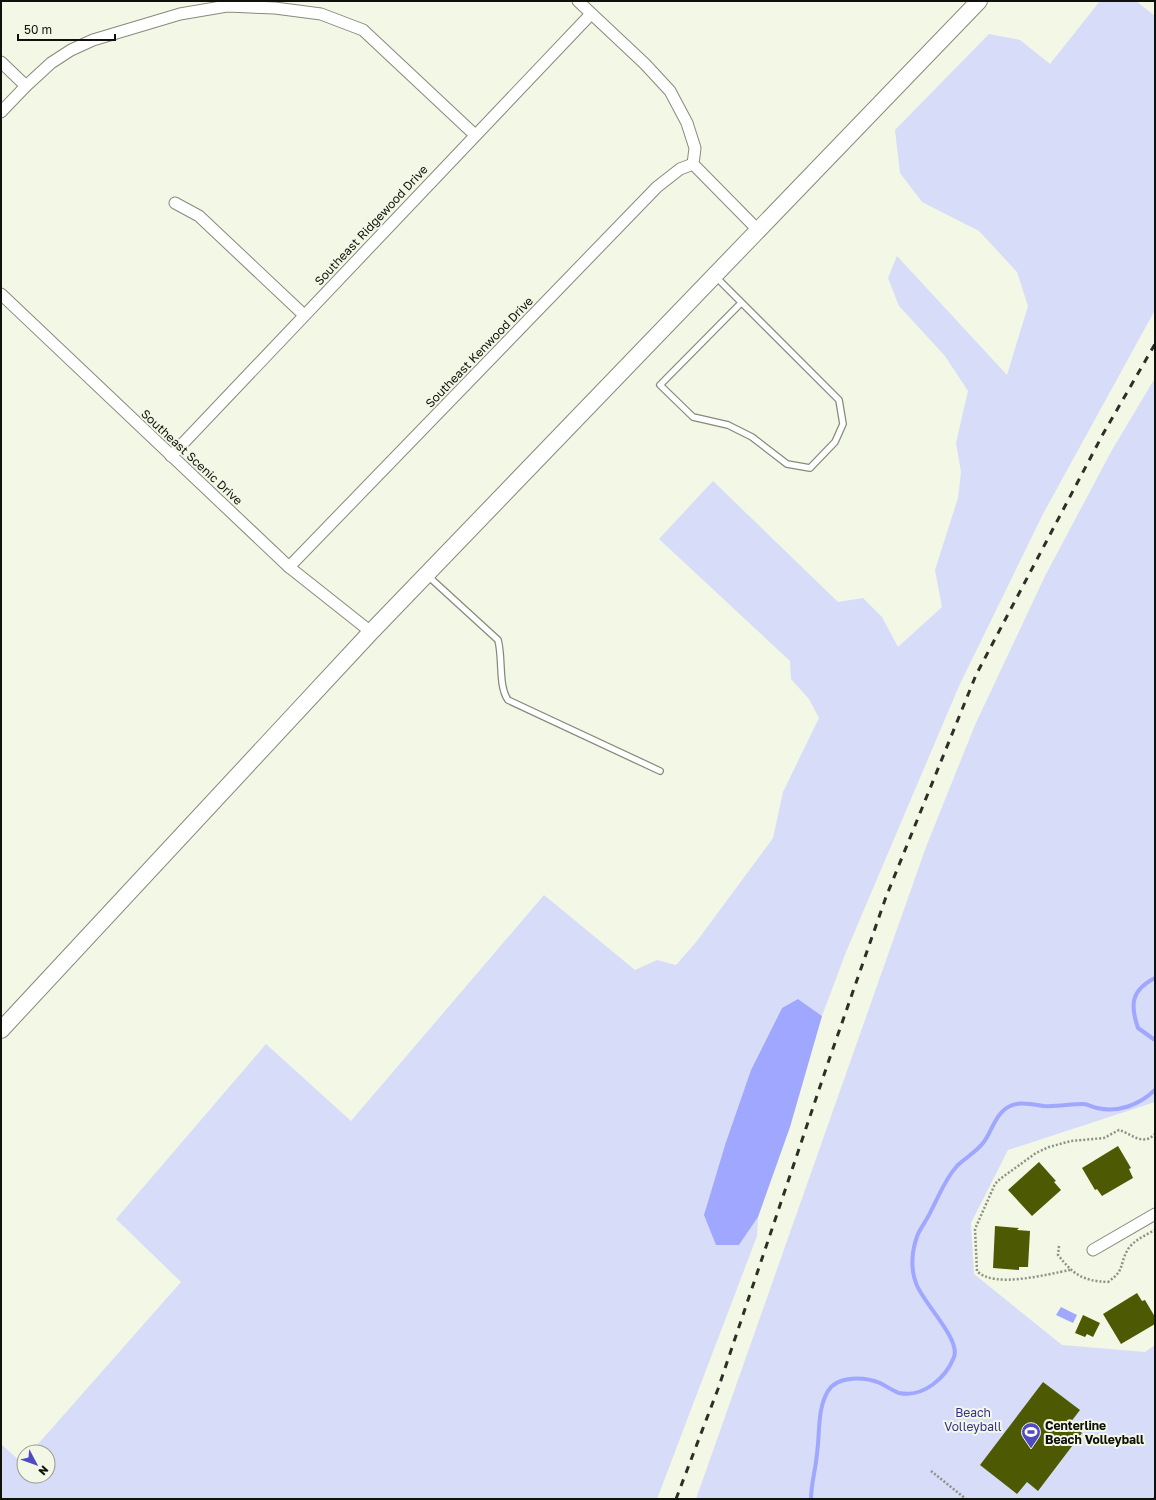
<svg xmlns="http://www.w3.org/2000/svg" width="1156" height="1500" font-family="'Golos Text',sans-serif">
<style>
.green{fill:#d7dcf9}
.water{fill:#9fa7fe}
.lines{fill:none;stroke-linecap:round;stroke-linejoin:round}
.stream{stroke:#9fa7fe;stroke-width:4}
.building{fill:#4e5903}
.service-casing{stroke:#878a7b;stroke-width:8}
.minor-casing{stroke:#878a7b;stroke-width:13}
.secondary-casing{stroke:#878a7b;stroke-width:18}
.path{stroke:#8e9185;stroke-width:2.5;stroke-dasharray:2 2;stroke-linecap:butt}
.service{stroke:#fff;stroke-width:5.5}
.minor{stroke:#fff;stroke-width:11}
.secondary{stroke:#fff;stroke-width:16}
.rail{stroke:#2d2f27;stroke-width:3;stroke-dasharray:7 7;stroke-linecap:butt}
.labels{text-anchor:middle;dominant-baseline:central;stroke-width:4;stroke-linejoin:round;paint-order:stroke}
.street-label{font-size:12px;fill:#0f110b;stroke:#f3f7e6}
.park-label{font-size:12px;fill:#352e91;stroke:#f3f7e6}
.poi-label{font-size:12px;font-weight:bold;fill:#0f110b;stroke:#f3f7e6;text-anchor:start}
</style>
<rect width="100%" height="100%" fill="#f3f7e6"/>
<g class="green">
<polygon points="1100,1 1136,1 1155,16 1155,310 1043,514 959,686 846,952 822,1016 798,999 782,1008 751,1070 726,1142 739,1245 758,1217 757,1236 657,1499 1,1499 1,1444 21,1462 24,1459 24,1476 48,1476 48,1452 31,1452 181,1282 116,1219 266,1044 351,1121 544,895 635,970 657,960 676,965 697,941 773,838 783,792 819,718 809,699 791,679 790,661 659,539 713,481 838,602 863,598 882,617 898,647 942,607 935,570 958,498 961,472 956,443 968,391 945,356 899,306 888,278 897,256 1007,375 1028,306 1017,272 979,231 922,202 900,173 895,130 989,34 1020,40 1050,64"/>
<polygon points="1155,378 1155,1102 1008,1150 971,1223 974,1274 1062,1345 1145,1352 1155,1345 1155,1499 696,1499 926,847 975,725 1045,576 1112,450"/>
</g>
<g class="water">
<polygon points="798,999 822,1016 790,1127 758,1217 739,1245 716,1245 704,1215 726,1142 751,1070 782,1008"/>
<polygon points="1061,1307 1077,1315 1073,1323 1056,1315"/>
</g>
<g class="lines">
<g class="stream">
<path d="M1155,978C1131,990 1130,1005 1138,1028L1155,1040"/>
<path d="M811,1499C811,1483 816,1469 817,1453C820,1434 817,1409 828,1391C838,1375 865,1377 880,1383C886,1386 893,1391 899,1393C923,1398 946,1378 954,1357C961,1339 922,1302 916,1283C910,1268 912,1249 918,1234C922,1226 928,1218 932,1209C940,1194 945,1179 957,1166C965,1158 976,1152 983,1143C991,1133 994,1118 1004,1110C1016,1100 1030,1104 1044,1106C1057,1107 1070,1104 1083,1104C1088,1104 1092,1107 1097,1108C1118,1113 1139,1105 1155,1090"/>
</g>
</g>
<g class="building">
<polygon points="1118,1146 1131,1168 1129,1169 1133,1178 1102,1196 1097,1189 1095,1190 1082,1168"/>
<polygon points="1039,1162 1056,1181 1054,1182 1061,1190 1032,1216 1008,1190"/>
<polygon points="995,1226 1019,1228 1017,1230 1030,1231 1028,1267 1019,1267 1019,1270 993,1268"/>
<polygon points="1137,1293 1142,1301 1145,1300 1155,1317 1155,1324 1121,1344 1103,1314"/>
<polygon points="1083,1315 1100,1323 1093,1337 1087,1334 1085,1337 1075,1333"/>
<polygon points="1043,1382 1080,1410 1070,1423 1082,1433 1038,1491 1027,1482 1017,1494 980,1465"/>
</g>
<g class="lines">
<g class="service-casing">
<g id="service">
<polyline points="716,277 839,400 843,424 835,442 810,468 787,464 752,437 728,425 693,417 660,385 741,303"/>
<path d="M428,576L498,640C503,658 498,686 508,700L660,771"/>
</g>
</g>
<g class="minor-casing">
<g id="minor">
<polyline points="578,1 645,64 670,91 687,123 695,148 693,164 758,230"/>
<polyline points="1,62 26,86"/>
<polyline points="1,112 26,86 51,63 71,50 93,40 180,14 227,6 275,8 321,14 363,30 475,135"/>
<polyline points="175,203 199,216 304,315"/>
<polyline points="1,294 289,567 371,632"/>
<polyline points="171,456 591,14"/>
<polyline points="289,567 657,187 680,169 693,164"/>
<polyline points="1093,1250 1155,1214"/>
</g>
</g>
<g class="secondary-casing">
<polyline id="secondary" points="1,1030 371,632 979,1"/>
</g>
<g class="path">
<path d="M1059,1246L1058,1255C1073,1274 1082,1281 1108,1282C1125,1270 1119,1266 1127,1251C1132,1241 1146,1235 1155,1230"/>
<path d="M1070,1270C1048,1274 994,1289 977,1271L975,1229L995,1184L1000,1179L1036,1153L1049,1147L1071,1141L1104,1138L1119,1130C1131,1133 1142,1147 1155,1134"/>
<polyline points="931,1471 966,1499"/>
<polyline points="1154,1499 1155,1497"/>
</g>
<use href="#service" class="service"/>
<use href="#minor" class="minor"/>
<use href="#secondary" class="secondary"/>
<polyline class="rail" points="676,1499 718,1389 829,1060 886,897 976,675 1103,434 1155,344"/>
</g>
<defs>
<g id="stadium-pin" transform="scale(1)"><path d="M0 17L-7.5 6A9.5 9.5 0 1 1 7.5 6Z" fill="#504bc2" stroke="#f3f7e6"/><path d="M0-5a6.5 5 0 1 0 0 10a6.5 5 0 1 0 0-10ZM-3.5-1.8h7v3.6h-7Z" fill="#fff"/></g>
</defs>
<g fill-rule="evenodd">
<use href="#stadium-pin" x="1031" y="1432"/>
</g>
<g class="labels">
<g class="street-label">
<text transform="translate(371 225) rotate(-47)">Southeast Ridgewood Drive</text>
<text transform="translate(479 352) rotate(-46)">Southeast Kenwood Drive</text>
<text transform="translate(192 457) rotate(43)">Southeast Scenic Drive</text>
</g>
<g class="park-label">
<text x="973" y="1412">Beach<tspan x="973" dy="14">Volleyball</tspan></text>
</g>
<g class="poi-label">
<text x="1045" y="1425">Centerline<tspan x="1045" dy="14">Beach Volleyball</tspan></text>
</g>
</g>
<rect width="1156" height="1500" fill="none" stroke="#0f110b" stroke-width="4"/>
<g transform="translate(36 1464) rotate(131)"><circle r="19" fill="#f3f7e6" stroke="#989b8e"/>
<path d="M0-3L7 15L0 10L-7 15Z" fill="#504bc2"/>
<text y="-6" font-size="11" font-weight="bold" text-anchor="middle" fill="#0f110b">N</text>
</g>
<path d="M18 34v6h97v-6" fill="none" stroke="#0f110b" stroke-width="2"/>
<text x="24" y="34" font-size="12" fill="#0f110b" stroke="#f3f7e6" stroke-width="3" paint-order="stroke">50 m</text>
</svg>
